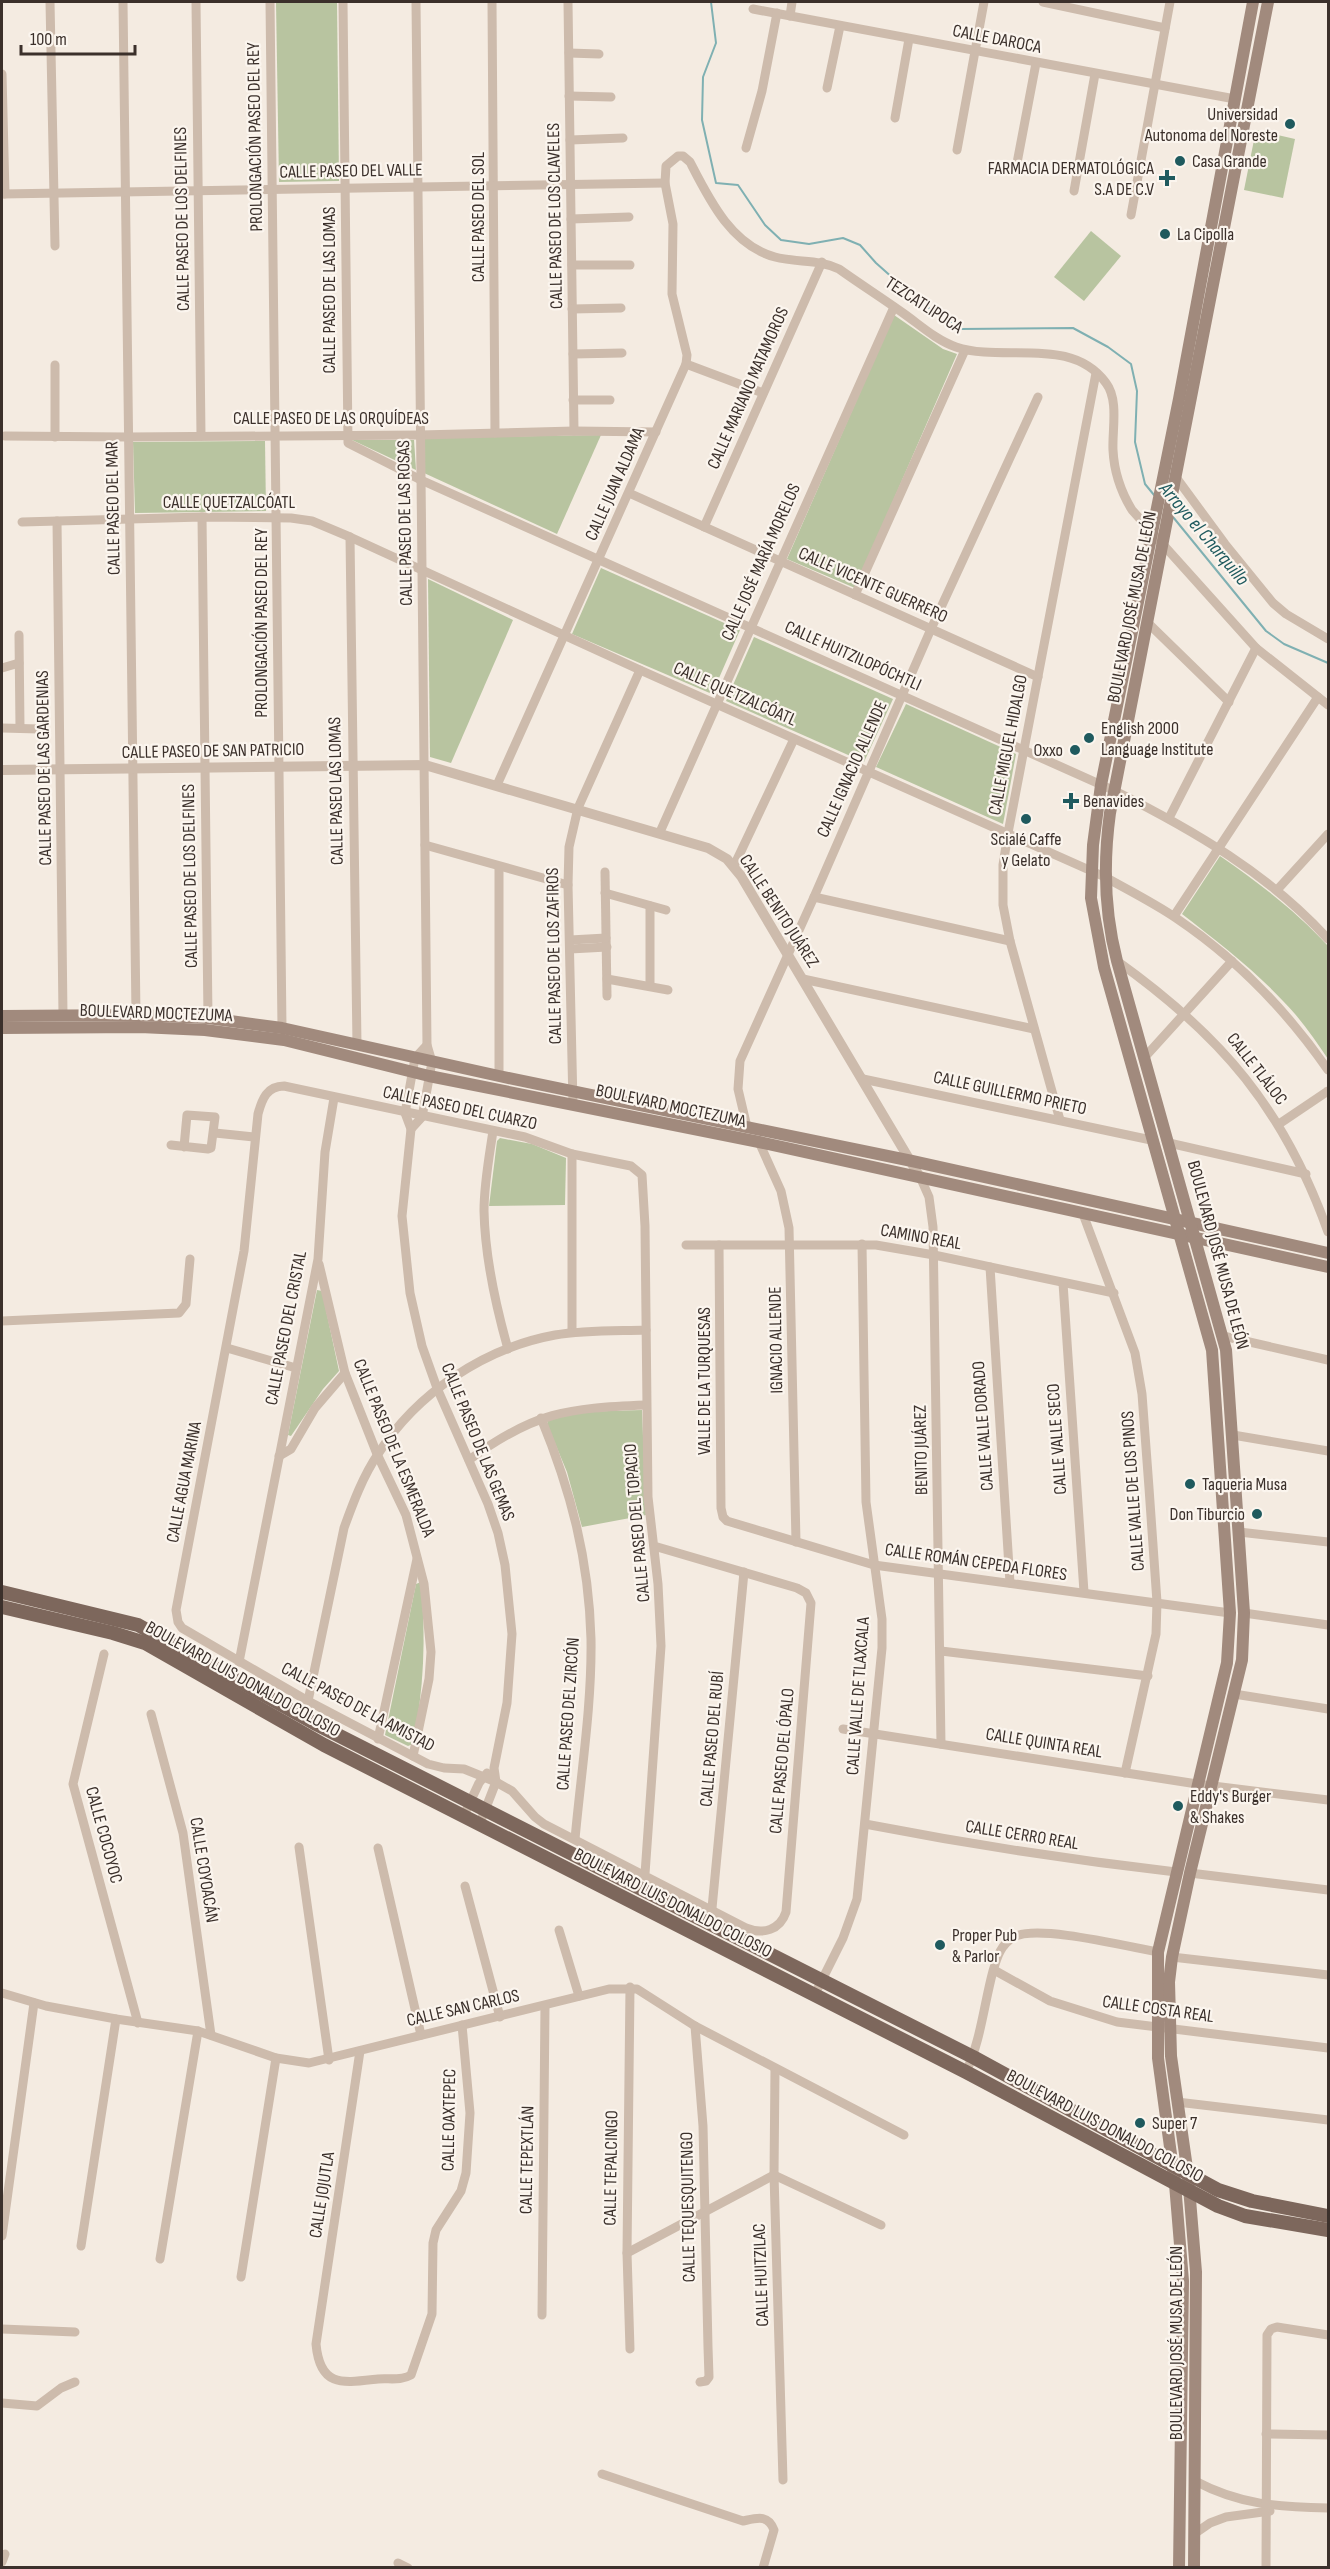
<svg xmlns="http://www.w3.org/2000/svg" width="1330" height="2569" font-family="'Sofia Sans Condensed',sans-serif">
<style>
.green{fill:#b8c4a0}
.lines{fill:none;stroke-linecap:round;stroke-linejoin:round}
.stream{stroke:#7fb0b2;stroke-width:2}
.minor{stroke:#cdbbac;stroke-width:9}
.tertiary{stroke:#cdbbac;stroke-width:10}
.secondary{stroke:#a18a7d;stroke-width:12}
.primary{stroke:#7d675c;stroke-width:14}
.poi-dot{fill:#1f5a5e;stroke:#fbf5ee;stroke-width:2}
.labels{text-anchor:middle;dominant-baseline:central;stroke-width:4.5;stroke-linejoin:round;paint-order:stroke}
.street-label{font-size:18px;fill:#3b302b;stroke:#fbf5ee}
.poi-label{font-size:18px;fill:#3b302b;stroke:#fbf5ee;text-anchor:start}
.water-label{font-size:20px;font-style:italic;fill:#1f5a5e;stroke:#fbf5ee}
</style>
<rect width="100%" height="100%" fill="#f4ebe1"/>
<g class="green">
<polygon points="276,2 337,2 339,181 279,182"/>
<polygon points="1256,130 1295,139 1283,198 1244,190"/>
<polygon points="1091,231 1121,256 1084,301 1054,277"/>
<polygon points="894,315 943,349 957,354 855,588 787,559"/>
<polygon points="601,435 557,534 424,473 425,438"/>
<polygon points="352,440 414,440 416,470"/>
<polygon points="265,441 266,511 135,513 133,442"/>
<polygon points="601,568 740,630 712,694 572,634"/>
<polygon points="428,579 513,620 451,763 430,757"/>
<polygon points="754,637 893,699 864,762 726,701"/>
<polygon points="906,704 1016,754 1003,824 876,767"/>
<path d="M1220,856C1259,883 1296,911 1328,946V1059C1318,1044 1307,1028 1295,1014C1262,976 1222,945 1182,914Z"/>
<polygon points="500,1138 532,1144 566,1158 565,1205 489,1206 497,1141"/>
<polygon points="317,1290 322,1291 339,1371 323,1389 291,1436 288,1435"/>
<polygon points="642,1410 646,1515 582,1527 567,1472 547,1424 548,1420 576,1412"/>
<path d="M421,1582C426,1638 424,1689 413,1744L408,1746L385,1735L416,1584Z"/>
</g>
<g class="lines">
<g class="stream">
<polyline points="711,2 716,43 703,77 702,120 716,183 738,185 765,225 781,240 809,244 843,238 860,245 876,263 921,303 961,329 1073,328 1108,347 1131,364 1137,391 1135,442 1145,484 1154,495"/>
<polyline points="1173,517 1266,631 1284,644 1328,663"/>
</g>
<g class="minor">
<polyline points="50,2 55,246"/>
<polyline points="123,2 136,1015"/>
<polyline points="196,2 201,436"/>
<polyline points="270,2 282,1028"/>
<path d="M343,2L348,443L421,480L1115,791C1193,830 1269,874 1328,939"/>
<polyline points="492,2 495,433"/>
<polyline points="568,2 574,431"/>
<polyline points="1043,2 1165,28"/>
<polyline points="753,9 1235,99"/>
<polyline points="790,16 792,2"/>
<polyline points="569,53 599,54"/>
<polyline points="2,74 5,194"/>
<polyline points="827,88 840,26"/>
<polyline points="569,96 611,97"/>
<polyline points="895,118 909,39"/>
<polyline points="570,140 623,138"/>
<polyline points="746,148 762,91 777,13"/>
<polyline points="957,150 984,2"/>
<polyline points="1017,163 1036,63"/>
<polyline points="1074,191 1095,74"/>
<polyline points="2,194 665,183"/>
<polyline points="1131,215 1170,2"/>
<polyline points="571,219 629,217"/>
<polyline points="572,265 630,265"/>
<polyline points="572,309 621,308"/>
<polyline points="573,354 622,353"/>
<polyline points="686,364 763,393"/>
<polyline points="55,365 55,437"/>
<polyline points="573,400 610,400"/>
<polyline points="5,436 128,437 420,435 574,431 656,432"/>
<polyline points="1175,476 1225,544 1273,603 1286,614 1328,639"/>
<polyline points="629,493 1038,677"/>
<polyline points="202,517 208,1018"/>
<polyline points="57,521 63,1015"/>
<path d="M22,522L202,517L291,518L312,521L350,537L640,670L1105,877C1128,890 1154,903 1176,918C1237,959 1287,1011 1328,1070"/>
<polyline points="704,527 822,262"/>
<polyline points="350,537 357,1045"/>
<polyline points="855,595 965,350"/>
<polyline points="1149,624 1229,702"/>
<polyline points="19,635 20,728"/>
<polyline points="2,668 19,663"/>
<polyline points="2,728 39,729"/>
<path d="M497,785L686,364L687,355L672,294L673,224L665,183L666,166L678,156H683L690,162C709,199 731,245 775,257C797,263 819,259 839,269C860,284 882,298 903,313C920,325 936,340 956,347C1004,363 1071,335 1106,383C1119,400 1112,430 1113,450C1114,471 1121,492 1132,510L1256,648L1328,705"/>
<polyline points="1169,818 1256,648"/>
<polyline points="660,832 894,307"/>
<polyline points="425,845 568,885"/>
<polyline points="734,866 794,739"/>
<polyline points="605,872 607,996"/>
<polyline points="1277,890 1328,834"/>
<polyline points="605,893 666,910"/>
<polyline points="814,897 1010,941"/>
<polyline points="650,906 650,986"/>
<polyline points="1174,916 1318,697"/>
<polyline points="570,940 606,938"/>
<polyline points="570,949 607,947"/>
<path d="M1117,961C1222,1036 1284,1109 1328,1232"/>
<polyline points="607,979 668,990"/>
<polyline points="803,979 1034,1029"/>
<polyline points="427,1045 415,1058 405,1113 411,1129 402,1216 410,1293 422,1346 437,1388 488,1504 498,1533 505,1565 512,1634 507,1703 494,1768 496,1782 480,1823"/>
<polyline points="1144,1058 1232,961"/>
<polyline points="499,1076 499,867"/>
<polyline points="863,1079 1151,1140"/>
<polyline points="573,1104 568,885 569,847 578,808 640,670"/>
<polyline points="1060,1120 1010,941 1003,905 1003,865 1008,833 1096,373"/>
<polyline points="1279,1124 1328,1091"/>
<polyline points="747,1127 738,1089 740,1061 814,897 931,629 1038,397"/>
<polyline points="411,1129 422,1117 432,1062 427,1045 416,2"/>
<path d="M493,1131C489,1158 484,1184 484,1211C485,1258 495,1303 508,1349"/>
<polyline points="215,1133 254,1137"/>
<polyline points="759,1142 781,1191 789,1228 796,1542"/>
<polyline points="1169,1143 1306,1174"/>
<polyline points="171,1145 208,1149 211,1148 215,1117 187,1115 184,1147"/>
<polyline points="921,1179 929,1197 933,1227 941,1744"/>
<polyline points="1083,1214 1135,1353 1142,1394 1149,1488 1157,1602 1156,1634 1125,1773"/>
<polyline points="686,1245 876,1245 934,1255 1114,1293"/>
<polyline points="719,1245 721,1508 723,1517 727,1521 874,1565 1230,1613"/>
<polyline points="319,1264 345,1373 377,1454 406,1515 424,1584 431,1652 429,1679 413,1756"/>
<polyline points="990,1267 1010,1583"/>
<polyline points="1063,1283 1084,1592"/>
<polyline points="2,1321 179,1313 186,1304 190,1259"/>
<polyline points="572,1332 572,1154"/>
<polyline points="1223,1336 1328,1360"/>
<polyline points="227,1348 296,1368"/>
<path d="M541,1418C571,1491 589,1560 591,1639C592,1705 581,1773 575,1839"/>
<polyline points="1233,1435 1328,1451"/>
<polyline points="279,1456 291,1449 315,1408 345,1373"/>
<path d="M469,1460C534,1412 567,1408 646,1405"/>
<polyline points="1239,1532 1328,1542"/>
<polyline points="1244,1613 1328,1625"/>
<polyline points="941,1651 1148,1676"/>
<polyline points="104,1654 73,1784 138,2023"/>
<polyline points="239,1662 318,1259 325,1152 334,1098"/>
<polyline points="1234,1694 1328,1709"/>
<path d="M308,1701L344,1528C353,1503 363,1476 378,1454C417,1393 484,1348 555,1335C585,1330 616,1331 646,1330"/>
<polyline points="151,1714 183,1833 211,2035"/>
<polyline points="843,1729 1197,1784 1328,1800"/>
<polyline points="378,1739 417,1559"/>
<polyline points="464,1815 479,1783 487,1773"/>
<path d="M865,1824C968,1844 1071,1860 1176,1872"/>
<polyline points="299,1847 329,2060"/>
<polyline points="378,1848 421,2035"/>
<polyline points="1190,1873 1328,1890"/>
<path d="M645,1874L661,1646L658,1584L648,1497L645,1226L642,1175L631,1166L572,1154L525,1137L284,1086C267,1086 262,1099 258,1114L244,1251L176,1610L178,1622L182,1628L308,1701L428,1764L444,1768L464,1769L496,1782L512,1791L535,1817L544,1824L746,1928C763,1935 780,1930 786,1912L811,1603L806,1593L797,1588L654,1546"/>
<polyline points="465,1886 500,2017"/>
<polyline points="712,1908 744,1572"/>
<polyline points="559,1930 579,1996"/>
<polyline points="1172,1957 1328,1975"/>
<polyline points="994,1970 1050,2001 1117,2022 1328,2048"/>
<polyline points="2,1993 46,2006 116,2019 198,2031 276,2058 309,2063 609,1989 637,1989 695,2026 904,2135"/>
<polyline points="814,1996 843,1938 857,1899 882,1648 882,1619 866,1502 862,1244"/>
<polyline points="695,2026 703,2126 708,2347 709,2377 706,2381 700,2382"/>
<path d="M360,2051L316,2344C320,2388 343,2383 378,2379C389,2378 401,2381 411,2375L432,2314L433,2243L436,2230L461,2191L466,2173L470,2113L462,2025"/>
<polyline points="775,2069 774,2175 783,2480"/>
<path d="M966,2072C981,2040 984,2004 993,1971C997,1957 1001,1944 1014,1937C1037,1924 1129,1947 1158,1952"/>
<polyline points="1177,2102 1328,2120"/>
<polyline points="2,2236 34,2003"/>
<polyline points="81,2246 116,2019"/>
<polyline points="627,2253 774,2175 881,2225"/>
<polyline points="160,2259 198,2031"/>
<polyline points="241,2277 276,2058"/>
<polyline points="542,2315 545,2006"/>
<polyline points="2,2329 75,2332"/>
<polyline points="630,2349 627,2253 630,1987"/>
<polyline points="2,2403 37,2406 61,2388 75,2382"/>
<polyline points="1266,2434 1328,2435"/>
<path d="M602,2474L743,2521C757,2518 768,2514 774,2530L763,2568"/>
<path d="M1195,2481C1240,2505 1279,2507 1328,2508"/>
<polyline points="1194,2534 1210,2523 1226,2517 1270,2511"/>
<polyline points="2,2562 5,2554"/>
<polyline points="398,2563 408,2568"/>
<polyline points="1266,2568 1267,2335 1271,2329 1277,2327 1328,2335"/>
</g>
<polyline class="tertiary" points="2,770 425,765 708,848 727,859 741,876 921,1179"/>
<g class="secondary">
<polyline points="2,1016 136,1015 208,1018 282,1028 499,1076 912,1161 1328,1253"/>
<polyline points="2,1028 140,1027 205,1030 284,1040 429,1076 759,1142 1328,1267"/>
<polyline points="1179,2568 1183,2281 1175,2184 1158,2058 1158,1952 1227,1663 1230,1613 1212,1350 1104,967 1091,898 1093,845 1101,785 1179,399 1253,2"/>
<path d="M1194,2568L1196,2272L1188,2175L1171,2056L1169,1982L1172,1957L1190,1873L1242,1660L1244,1613L1226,1350L1117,961C1104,911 1103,864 1110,813L1268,2"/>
</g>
<g class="primary">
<polyline points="2,1592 138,1625 314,1723 973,2057 1218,2190 1252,2201 1328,2216"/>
<polyline points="2,1607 113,1633 145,1643 324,1745 966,2072 1218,2206 1245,2216 1328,2230"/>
</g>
</g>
<g class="poi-dot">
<circle cx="1290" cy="124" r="6"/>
<circle cx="1180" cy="161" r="6"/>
<path d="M1164 169h6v6h6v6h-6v6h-6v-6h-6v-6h6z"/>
<circle cx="1165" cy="234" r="6"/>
<circle cx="1089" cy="738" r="6"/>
<circle cx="1075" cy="750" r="6"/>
<path d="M1068 792h6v6h6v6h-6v6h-6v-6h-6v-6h6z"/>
<circle cx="1026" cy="819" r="6"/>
<circle cx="1190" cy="1484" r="6"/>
<circle cx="1257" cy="1514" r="6"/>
<circle cx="1178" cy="1806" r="6"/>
<circle cx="940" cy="1945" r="6"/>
<circle cx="1140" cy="2123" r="6"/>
</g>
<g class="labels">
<g class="street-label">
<text transform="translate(997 39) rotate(11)">CALLE DAROCA</text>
<text transform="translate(255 137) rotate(-91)">PROLONGACIÓN PASEO DEL REY</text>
<text transform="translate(351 171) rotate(-1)">CALLE PASEO DEL VALLE</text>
<text transform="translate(555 216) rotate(-91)">CALLE PASEO DE LOS CLAVELES</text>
<text transform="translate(478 217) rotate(-90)">CALLE PASEO DEL SOL</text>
<text transform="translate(182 219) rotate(-91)">CALLE PASEO DE LOS DELFINES</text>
<text transform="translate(329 290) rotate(-90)">CALLE PASEO DE LAS LOMAS</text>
<text transform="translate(924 305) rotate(33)">TEZCATLIPOCA</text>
<text transform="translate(748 388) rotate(-66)">CALLE MARIANO MATAMOROS</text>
<text x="331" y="418">CALLE PASEO DE LAS ORQUÍDEAS</text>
<text transform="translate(615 484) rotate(-66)">CALLE JUAN ALDAMA</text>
<text x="229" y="502">CALLE QUETZALCÓATL</text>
<text transform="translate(113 508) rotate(-91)">CALLE PASEO DEL MAR</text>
<text transform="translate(405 523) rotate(-91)">CALLE PASEO DE LAS ROSAS</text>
<text transform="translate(761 562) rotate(-66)">CALLE JOSÉ MARÍA MORELOS</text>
<text transform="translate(873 585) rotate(24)">CALLE VICENTE GUERRERO</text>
<text transform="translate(1132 607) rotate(-79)">BOULEVARD JOSÉ MUSA DE LEÓN</text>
<text transform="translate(261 623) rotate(-90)">PROLONGACIÓN PASEO DEL REY</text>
<text transform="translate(853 656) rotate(24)">CALLE HUITZILOPÓCHTLI</text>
<text transform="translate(735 694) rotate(24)">CALLE QUETZALCÓATL</text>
<text transform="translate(1008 745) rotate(-79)">CALLE MIGUEL HIDALGO</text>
<text transform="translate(213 751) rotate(-1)">CALLE PASEO DE SAN PATRICIO</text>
<text transform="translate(44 768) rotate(-91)">CALLE PASEO DE LAS GARDENIAS</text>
<text transform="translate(852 769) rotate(-66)">CALLE IGNACIO ALLENDE</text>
<text transform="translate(336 791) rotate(-91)">CALLE PASEO LAS LOMAS</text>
<text transform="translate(190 876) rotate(-91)">CALLE PASEO DE LOS DELFINES</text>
<text transform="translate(779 911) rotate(57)">CALLE BENITO JUÁREZ</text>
<text transform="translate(554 956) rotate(-91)">CALLE PASEO DE LOS ZAFIROS</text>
<text transform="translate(156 1013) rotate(2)">BOULEVARD MOCTEZUMA</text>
<text transform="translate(1257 1069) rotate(52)">CALLE TLÁLOC</text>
<text transform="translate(1010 1093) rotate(12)">CALLE GUILLERMO PRIETO</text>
<text transform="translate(671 1106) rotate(12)">BOULEVARD MOCTEZUMA</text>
<text transform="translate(460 1108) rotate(12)">CALLE PASEO DEL CUARZO</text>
<text transform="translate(921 1237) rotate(10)">CAMINO REAL</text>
<text transform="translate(1218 1255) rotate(75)">BOULEVARD JOSÉ MUSA DE LEÓN</text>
<text transform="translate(286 1328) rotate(-79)">CALLE PASEO DEL CRISTAL</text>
<text transform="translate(776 1340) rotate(-91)">IGNACIO ALLENDE</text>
<text transform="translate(704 1381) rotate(-90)">VALLE DE LA TURQUESAS</text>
<text transform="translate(983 1426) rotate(-94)">CALLE VALLE DORADO</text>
<text transform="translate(1057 1439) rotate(-94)">CALLE VALLE SECO</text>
<text transform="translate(478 1442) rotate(68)">CALLE PASEO DE LAS GEMAS</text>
<text transform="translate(394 1448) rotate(68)">CALLE PASEO DE LA ESMERALDA</text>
<text transform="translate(921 1450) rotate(-91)">BENITO JUÁREZ</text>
<text transform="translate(184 1482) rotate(-79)">CALLE AGUA MARINA</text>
<text transform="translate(1133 1491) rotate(-94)">CALLE VALLE DE LOS PINOS</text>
<text transform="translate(637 1523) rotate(-95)">CALLE PASEO DEL TOPACIO</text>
<text transform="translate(976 1562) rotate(8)">CALLE ROMÁN CEPEDA FLORES</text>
<text transform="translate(243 1679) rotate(29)">BOULEVARD LUIS DONALDO COLOSIO</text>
<text transform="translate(858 1696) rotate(-86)">CALLE VALLE DE TLAXCALA</text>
<text transform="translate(358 1707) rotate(28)">CALLE PASEO DE LA AMISTAD</text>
<text transform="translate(568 1714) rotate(-86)">CALLE PASEO DEL ZIRCÓN</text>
<text transform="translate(712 1739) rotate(-85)">CALLE PASEO DEL RUBÍ</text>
<text transform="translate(1044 1743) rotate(9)">CALLE QUINTA REAL</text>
<text transform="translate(782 1761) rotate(-85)">CALLE PASEO DEL ÓPALO</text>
<text transform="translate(104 1835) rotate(75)">CALLE COCOYOC</text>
<text transform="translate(1022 1835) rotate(9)">CALLE CERRO REAL</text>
<text transform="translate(204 1870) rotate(81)">CALLE COYOACÁN</text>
<text transform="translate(673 1903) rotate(27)">BOULEVARD LUIS DONALDO COLOSIO</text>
<text transform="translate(463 2008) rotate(-13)">CALLE SAN CARLOS</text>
<text transform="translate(1158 2009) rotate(8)">CALLE COSTA REAL</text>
<text transform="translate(449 2120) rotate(-89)">CALLE OAXTEPEC</text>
<text transform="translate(1105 2126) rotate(28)">BOULEVARD LUIS DONALDO COLOSIO</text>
<text transform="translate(527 2160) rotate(-89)">CALLE TEPEXTLÁN</text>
<text transform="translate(611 2168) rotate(-89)">CALLE TEPALCINGO</text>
<text transform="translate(322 2195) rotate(-81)">CALLE JOJUTLA</text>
<text transform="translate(688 2207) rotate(-91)">CALLE TEQUESQUITENGO</text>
<text transform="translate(761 2275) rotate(-92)">CALLE HUITZILAC</text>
<text transform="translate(1176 2343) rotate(-90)">BOULEVARD JOSÉ MUSA DE LEÓN</text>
</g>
<g class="poi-label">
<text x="1278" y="114" text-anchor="end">Universidad<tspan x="1278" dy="21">Autonoma del Noreste</tspan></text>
<text x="1192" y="161">Casa Grande</text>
<text x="1154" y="168" text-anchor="end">FARMACIA DERMATOLÓGICA<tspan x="1154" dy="21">S.A DE C.V</tspan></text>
<text x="1177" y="234">La Cipolla</text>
<text x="1101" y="728">English 2000<tspan x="1101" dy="21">Language Institute</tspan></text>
<text x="1063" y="750" text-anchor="end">Oxxo</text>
<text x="1083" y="801">Benavides</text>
<text x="1026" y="839" text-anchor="middle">Scialé Caffe<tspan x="1026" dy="21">y Gelato</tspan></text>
<text x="1202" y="1484">Taqueria Musa</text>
<text x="1245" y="1514" text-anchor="end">Don Tiburcio</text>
<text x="1190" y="1796">Eddy's Burger<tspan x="1190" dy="21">&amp; Shakes</tspan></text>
<text x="952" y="1935">Proper Pub<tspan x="952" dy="21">&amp; Parlor</tspan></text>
<text x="1152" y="2123">Super 7</text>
</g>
<g class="water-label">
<text transform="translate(1204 534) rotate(50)">Arroyo el Charquillo</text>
</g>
</g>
<rect width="1330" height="2569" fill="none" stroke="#3b302b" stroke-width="6"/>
<path d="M21 45v9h114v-9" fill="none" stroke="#3b302b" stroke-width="3"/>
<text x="30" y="45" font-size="18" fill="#3b302b" stroke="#fbf5ee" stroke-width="4.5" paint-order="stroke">100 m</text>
</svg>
